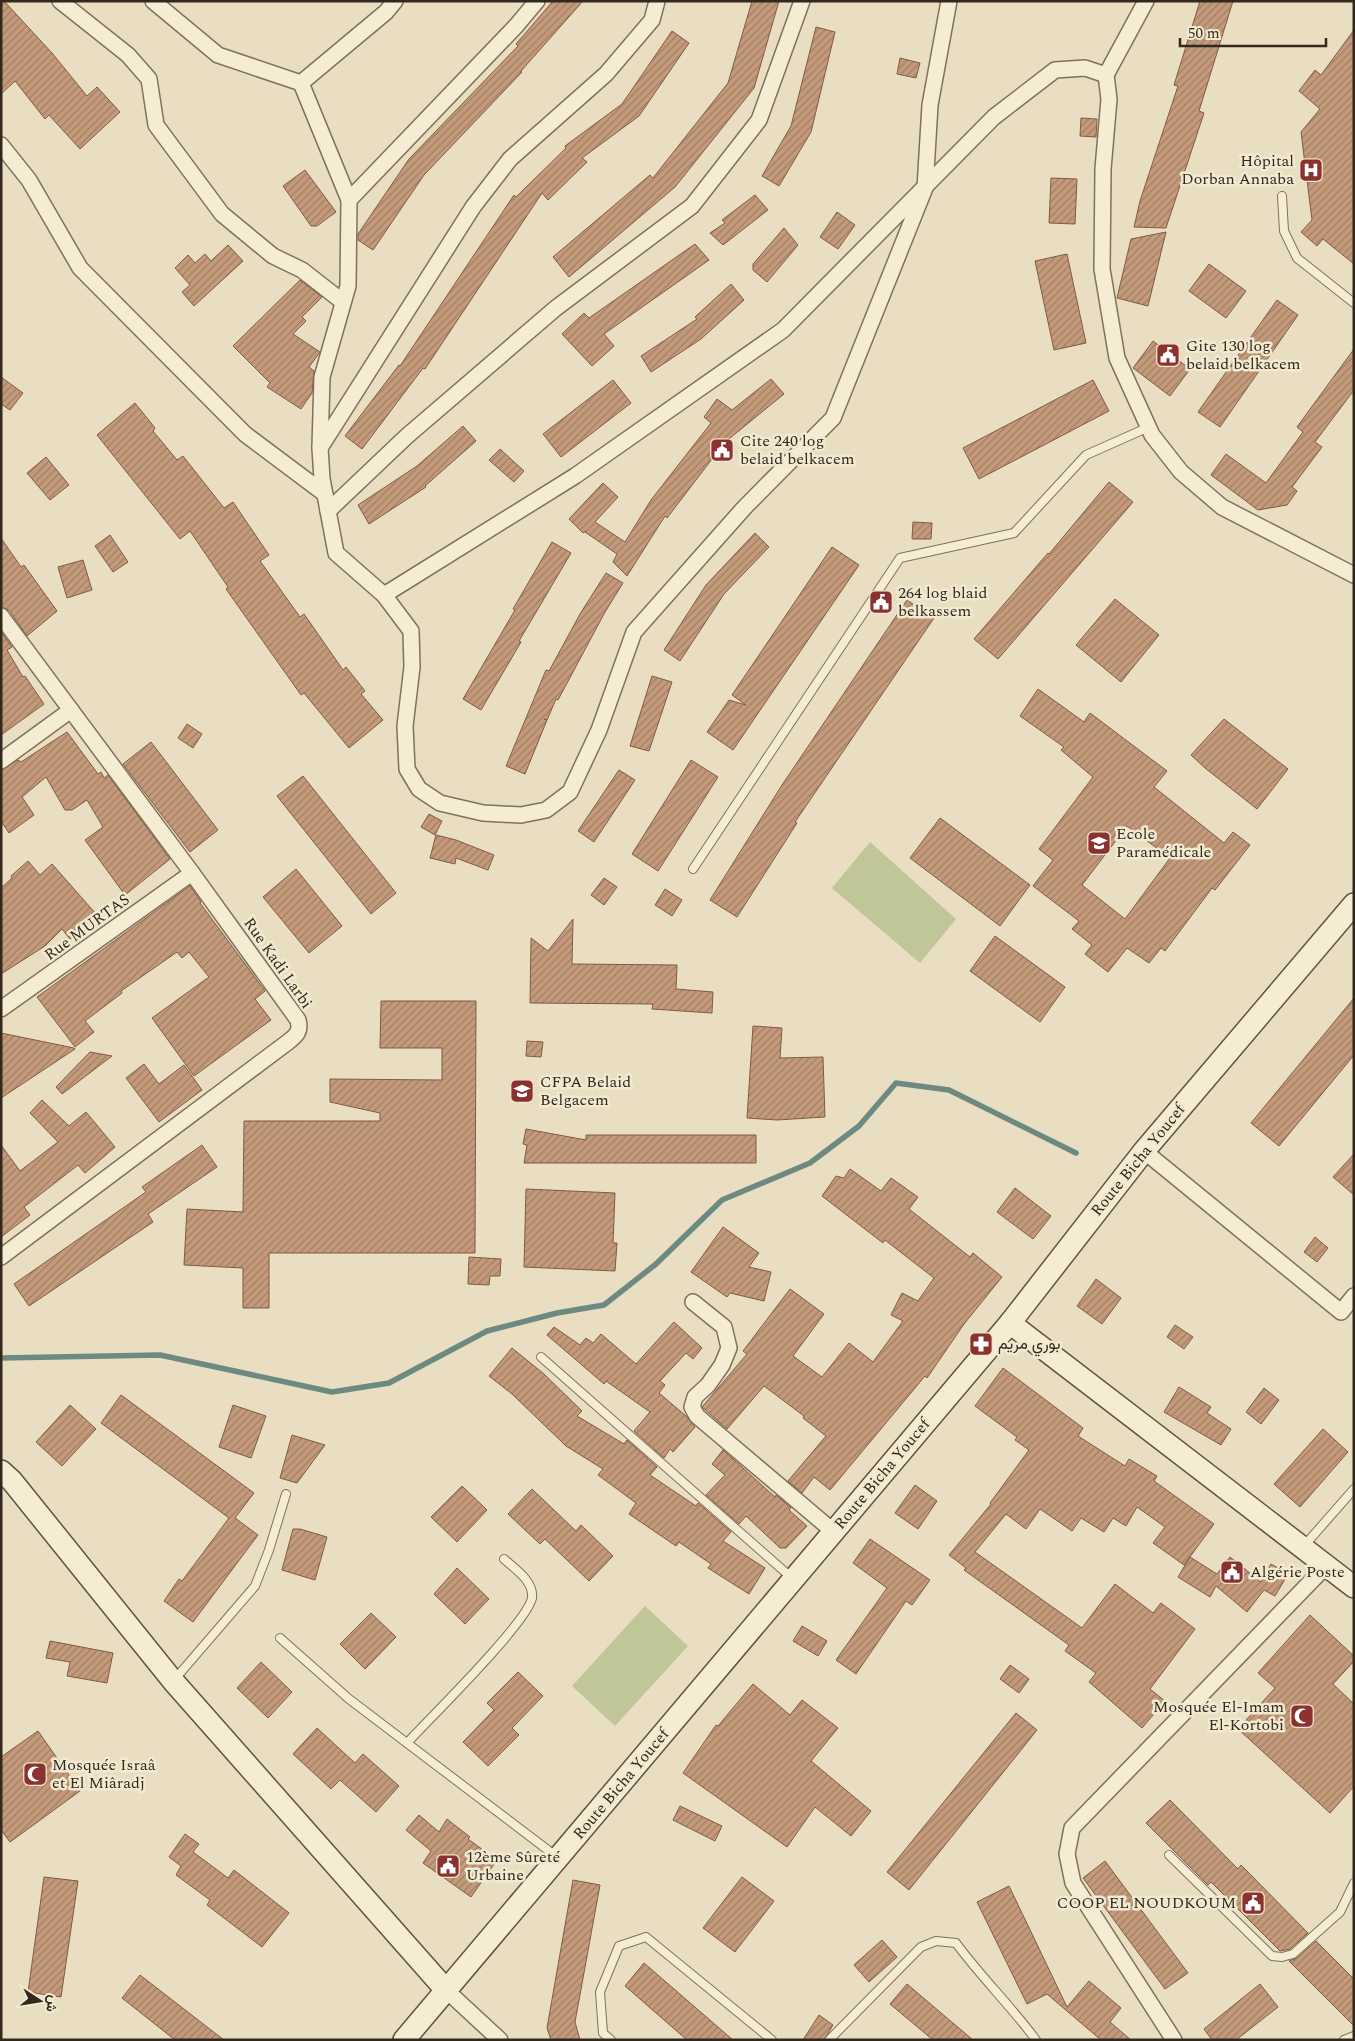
<svg xmlns="http://www.w3.org/2000/svg" width="1355" height="2041" font-family="Spectral,Vazirmatn,serif">
<style>
.garden{fill:#c0c697}
.lines{fill:none;stroke-linecap:round;stroke-linejoin:round}
.stream{stroke:#6c8982;stroke-width:5.5}
.building{fill:url(#building-hatch);stroke:#7f5b43;fill-rule:evenodd}
.lane-casing{stroke:#82705b;stroke-width:10}
.street-casing{stroke:#82705b;stroke-width:18}
.secondary-casing{stroke:#63513e;stroke-width:24}
.lane{stroke:#f5ecd4;stroke-width:8}
.street{stroke:#f5ecd4;stroke-width:15}
.secondary{stroke:#f5ecd4;stroke-width:21}
.labels{text-anchor:middle;dominant-baseline:central;stroke-width:5;stroke-linejoin:round;paint-order:stroke}
.poi-label{font-size:16px;fill:#33281e;stroke:#f2e9d1;text-anchor:start}
.street-label{font-size:16px;fill:#33281e;stroke:#f2e9d1}
</style>
<defs>
<pattern id="building-hatch" width="6" height="6" patternUnits="userSpaceOnUse" patternTransform="scale(1.25)"><rect width="6" height="6" fill="#c49a7b"/><path d="M-1 1l2-2M0 6l6-6M5 7l2-2" fill="none" stroke="#a07e64"/></pattern>
</defs>
<rect width="100%" height="100%" fill="#e9dec2"/>
<g class="garden">
<polygon points="870,842 956,919 920,963 832,888"/>
<polygon points="645,1606 688,1646 615,1726 572,1686"/>
</g>
<g class="lines">
<polyline class="stream" points="1,1358 160,1355 332,1392 389,1383 487,1331 557,1313 604,1305 656,1264 722,1200 810,1163 859,1126 896,1083 949,1090 1076,1153"/>
</g>
<g class="building">
<polygon points="1,1 4,1 52,53 87,96 97,87 120,112 80,149 49,115 45,119 15,81 1,94"/>
<polygon points="553,1 583,1 521,71 522,72 424,175 373,250 358,240 358,234 409,159 518,46 516,44"/>
<polygon points="752,1 779,1 754,88 675,187 569,277 553,257 650,175 653,178 728,83"/>
<polygon points="1200,1 1233,1 1199,111 1204,113 1166,228 1134,227 1140,201 1178,86 1174,85"/>
<polygon points="816,27 835,32 811,132 779,186 762,176 791,126"/>
<polygon points="1354,30 1354,264 1323,239 1317,246 1301,232 1312,220 1301,132 1320,109 1299,91 1315,70 1321,75"/>
<polygon points="672,31 689,43 639,116 582,158 587,162 548,200 542,193 425,369 423,368 362,449 345,436 399,365 400,366 514,195 516,197 566,148 565,146 622,104"/>
<polygon points="900,58 920,63 916,78 897,74"/>
<polygon points="1081,118 1097,119 1096,137 1080,136"/>
<polygon points="305,170 336,212 317,226 311,226 283,186"/>
<polygon points="1051,178 1077,179 1075,224 1049,223"/>
<polygon points="755,195 768,210 723,245 710,233 725,223 722,220"/>
<polygon points="837,212 855,225 838,249 820,237"/>
<polygon points="784,228 798,245 767,282 753,270 753,264"/>
<polygon points="1166,232 1148,306 1117,298 1131,239"/>
<polygon points="695,244 709,260 604,334 614,346 592,366 562,334 584,313 589,318"/>
<polygon points="228,245 243,261 194,306 182,292 190,285 175,268 188,255 195,263 205,254 211,261"/>
<polygon points="1067,254 1086,343 1054,350 1035,261"/>
<polygon points="1209,264 1246,291 1226,318 1189,291"/>
<polygon points="300,280 322,297 302,317 306,321 293,334 320,352 309,367 314,371 312,393 301,409 267,387 270,383 233,346"/>
<polygon points="731,284 744,300 701,339 651,372 641,356 697,319 695,317"/>
<polygon points="1277,300 1298,315 1220,427 1198,412"/>
<polygon points="1153,341 1190,369 1170,396 1133,368"/>
<polygon points="1354,349 1354,390 1315,442 1322,447 1292,487 1297,491 1287,505 1258,510 1211,475 1226,454 1266,483 1303,432 1297,427"/>
<polygon points="1,377 23,393 10,410 1,404"/>
<polygon points="771,379 784,394 708,456 712,459 667,518 665,516 627,576 613,562 617,554 585,532 586,531 583,533 569,519 603,483 618,497 595,522 625,542 651,500 711,423 704,417 717,399 732,410"/>
<polygon points="613,380 631,403 561,457 543,434"/>
<polygon points="1093,380 1109,411 979,479 963,448"/>
<polygon points="135,403 155,428 153,431 177,460 183,456 224,508 233,502 269,555 260,561 300,617 304,614 343,670 346,667 365,691 361,694 383,720 349,748 304,693 301,695 226,589 228,587 190,531 180,539 97,435"/>
<polygon points="463,426 476,441 425,486 426,487 369,524 358,505 417,466"/>
<polygon points="500,449 524,471 514,482 489,460"/>
<polygon points="46,457 69,485 50,500 27,473"/>
<polygon points="1109,482 1133,502 998,659 974,639 1048,553 1049,554"/>
<polygon points="913,522 932,523 931,539 912,539"/>
<polygon points="755,533 769,547 724,594 680,661 664,650 706,585"/>
<polygon points="110,535 128,562 113,572 95,546"/>
<polygon points="1,538 21,567 24,565 57,611 27,636 9,610 1,607"/>
<polygon points="552,542 571,553 519,641 521,642 481,710 463,699 515,610 513,609"/>
<polygon points="832,547 859,565 733,750 707,732 729,700 746,705 732,695"/>
<polygon points="83,560 92,590 67,598 58,567"/>
<polygon points="606,573 623,583 605,612 558,700 556,699 547,720 544,719 547,720 525,774 506,766 546,670 549,671 580,614"/>
<polygon points="1115,599 1159,635 1121,682 1076,645"/>
<polygon points="907,600 934,618 795,822 797,823 737,917 710,900 782,785"/>
<polygon points="1,632 12,647 7,650 23,677 25,676 44,704 1,735"/>
<polygon points="652,676 672,682 649,751 630,746"/>
<path d="M1038,689L1084,722L1090,713L1167,771L1154,787L1224,843L1233,832L1250,845L1215,890L1212,888L1165,951L1161,948L1149,963L1127,948L1108,972L1085,954L1092,945L1072,929L1079,921L1033,886L1053,860L1039,849L1093,777L1061,750L1064,747L1020,716ZM1127,826L1170,858L1125,919L1082,885Z"/>
<polygon points="1224,719 1288,769 1257,809 1205,768 1191,755"/>
<polygon points="187,724 202,734 193,748 178,738"/>
<polygon points="67,732 98,774 101,772 104,778 108,775 170,859 125,895 85,840 103,827 87,800 72,810 65,810 46,777 22,797 34,815 9,833 1,821 1,770 18,760 21,762"/>
<polygon points="151,742 218,830 190,852 123,764"/>
<polygon points="691,760 718,777 658,871 632,854"/>
<polygon points="619,770 635,780 594,842 578,831"/>
<polygon points="303,776 396,893 371,914 277,796"/>
<polygon points="429,814 442,821 435,835 421,827"/>
<polygon points="940,818 1030,885 1000,926 910,858"/>
<polygon points="436,835 456,840 494,855 488,870 456,858 455,864 430,858"/>
<polygon points="28,861 40,875 52,864 97,915 70,939 62,929 45,946 1,974 1,888 12,878 11,876"/>
<polygon points="296,869 342,926 309,953 263,897"/>
<polygon points="604,878 617,887 604,905 591,895"/>
<polygon points="190,886 201,902 200,903 265,991 255,999 271,1020 194,1076 152,1018 209,977 189,952 182,958 177,952 121,991 122,993 85,1021 94,1032 75,1047 37,997"/>
<polygon points="665,889 682,900 672,916 655,905"/>
<polygon points="573,919 572,964 677,965 676,989 713,992 712,1013 652,1009 653,1004 530,1003 531,938 548,951"/>
<polygon points="995,936 1065,987 1040,1022 970,971"/>
<polygon points="1354,998 1354,1055 1279,1146 1251,1123"/>
<polygon points="381,1001 476,1001 475,1253 269,1253 269,1308 243,1308 243,1268 184,1265 187,1209 243,1212 244,1121 380,1121 380,1113 330,1102 330,1079 442,1080 442,1048 380,1048"/>
<polygon points="753,1026 782,1028 780,1058 823,1057 825,1117 777,1120 747,1118"/>
<polygon points="1,1033 74,1048 75,1049 1,1098"/>
<polygon points="527,1041 543,1042 541,1057 526,1056"/>
<polygon points="90,1052 112,1056 62,1094 56,1087"/>
<polygon points="144,1064 159,1084 184,1065 202,1090 159,1122 126,1078"/>
<polygon points="42,1100 69,1126 86,1112 115,1147 85,1173 78,1165 24,1207 30,1215 1,1237 1,1145 20,1171 58,1142 30,1113"/>
<polygon points="526,1129 586,1140 586,1135 756,1135 756,1163 524,1163 527,1145 523,1144"/>
<polygon points="202,1145 217,1167 148,1214 153,1222 29,1306 14,1284 146,1192 142,1187"/>
<polygon points="1354,1154 1354,1195 1333,1177"/>
<polygon points="850,1169 881,1191 891,1178 918,1197 909,1209 970,1257 973,1253 1002,1277 964,1324 927,1378 925,1376 830,1490 814,1477 802,1493 788,1481 826,1436 803,1418 804,1416 764,1386 727,1429 702,1407 747,1354 743,1351 790,1289 824,1314 793,1356 822,1377 849,1343 873,1362 903,1321 891,1315 902,1293 918,1301 934,1278 885,1240 883,1243 822,1196 836,1176 844,1178"/>
<polygon points="1015,1188 1051,1216 1033,1239 997,1212"/>
<polygon points="526,1189 615,1193 613,1243 617,1243 615,1271 524,1267"/>
<polygon points="723,1227 759,1253 749,1267 771,1272 764,1301 730,1293 727,1297 691,1272"/>
<polygon points="1315,1237 1328,1248 1317,1262 1304,1252"/>
<polygon points="469,1257 501,1259 500,1276 490,1276 489,1285 468,1284"/>
<polygon points="1096,1279 1121,1298 1102,1324 1077,1306"/>
<polygon points="674,1322 702,1348 693,1359 686,1353 660,1381 665,1385 659,1393 686,1416 695,1427 673,1452 670,1449 664,1458 634,1431 650,1412 606,1381 604,1384 547,1335 554,1327 580,1345 586,1338 593,1343 601,1334 636,1364"/>
<polygon points="1175,1325 1193,1337 1184,1349 1167,1337"/>
<polygon points="512,1348 544,1374 582,1411 577,1416 624,1444 627,1440 657,1467 650,1475 696,1506 698,1503 731,1532 723,1541 765,1568 749,1594 708,1568 711,1564 679,1542 676,1546 629,1514 636,1503 598,1475 603,1469 566,1446 512,1394 489,1376"/>
<polygon points="1003,1368 1083,1428 1078,1436 1125,1466 1129,1459 1157,1476 1154,1481 1214,1524 1184,1565 1153,1543 1165,1527 1137,1507 1126,1526 1113,1518 1104,1532 1081,1518 1072,1531 1040,1509 1026,1529 1006,1514 975,1552 1082,1628 1115,1584 1153,1613 1161,1603 1195,1629 1150,1689 1165,1701 1142,1728 1089,1682 1096,1673 1065,1651 1069,1645 964,1570 966,1568 949,1555 991,1504 990,1503 1029,1450 1015,1440 1017,1437 975,1406"/>
<polygon points="1179,1387 1211,1407 1207,1413 1231,1429 1221,1445 1164,1412"/>
<polygon points="1264,1388 1279,1400 1261,1424 1246,1412"/>
<polygon points="121,1395 254,1493 235,1518 258,1535 193,1622 164,1601 179,1579 182,1581 229,1518 101,1423"/>
<polygon points="70,1405 96,1429 62,1466 36,1442"/>
<polygon points="233,1405 266,1416 251,1458 219,1447"/>
<polygon points="1323,1429 1348,1452 1300,1507 1274,1484"/>
<polygon points="292,1435 325,1445 297,1483 280,1478"/>
<polygon points="723,1450 775,1497 776,1495 791,1508 789,1510 807,1526 786,1548 780,1548 746,1516 739,1524 706,1495 725,1475 712,1464"/>
<polygon points="915,1485 937,1501 918,1529 895,1513"/>
<polygon points="462,1486 487,1510 457,1542 431,1517"/>
<polygon points="532,1489 576,1531 581,1525 613,1556 589,1581 545,1539 540,1544 508,1514"/>
<polygon points="293,1529 300,1529 327,1537 315,1580 282,1570"/>
<polygon points="870,1539 930,1580 912,1605 906,1601 856,1674 836,1660 887,1588 853,1563"/>
<polygon points="1190,1557 1217,1574 1230,1557 1261,1582 1271,1564 1288,1574 1275,1596 1264,1590 1247,1612 1216,1586 1210,1597 1178,1577"/>
<polygon points="457,1568 489,1599 465,1624 434,1594"/>
<polygon points="371,1613 396,1637 365,1669 340,1644"/>
<polygon points="1310,1615 1354,1656 1354,1661 1333,1684 1354,1704 1354,1786 1330,1813 1238,1729 1275,1688 1258,1673"/>
<polygon points="802,1626 827,1641 818,1656 793,1641"/>
<polygon points="50,1641 113,1653 107,1683 67,1676 70,1662 46,1658"/>
<polygon points="261,1662 292,1692 268,1718 237,1688"/>
<polygon points="1010,1665 1029,1679 1019,1693 1000,1679"/>
<polygon points="518,1672 543,1696 512,1728 519,1735 488,1766 463,1742 494,1710 487,1703"/>
<polygon points="753,1684 790,1715 802,1700 838,1728 811,1761 871,1811 851,1836 815,1807 787,1847 683,1773 716,1725 718,1726"/>
<polygon points="1016,1713 1037,1730 909,1890 887,1872"/>
<polygon points="317,1728 355,1763 363,1754 399,1786 376,1812 340,1780 331,1789 293,1754"/>
<polygon points="38,1731 80,1791 10,1842 1,1830 1,1757"/>
<polygon points="1170,1800 1238,1869 1241,1865 1308,1933 1290,1949 1280,1951 1211,1882 1208,1885 1146,1823"/>
<polygon points="680,1806 722,1826 715,1841 673,1820"/>
<polygon points="419,1815 439,1832 447,1819 470,1837 468,1839 497,1860 471,1897 423,1863 431,1851 406,1830"/>
<polygon points="185,1834 199,1844 193,1852 228,1878 234,1870 289,1913 262,1947 207,1905 210,1900 176,1875 181,1866 169,1857"/>
<polygon points="1105,1861 1188,1973 1165,1989 1083,1878"/>
<polygon points="44,1877 78,1881 61,1997 28,1992"/>
<polygon points="742,1877 774,1901 735,1952 703,1928"/>
<polygon points="573,1880 600,1885 575,2022 580,2040 551,2040 547,2028"/>
<polygon points="1009,1886 1067,2007 1089,1981 1121,2008 1110,2022 1131,2040 1101,2040 1047,1994 1027,2004 977,1902"/>
<polygon points="882,1940 897,1957 869,1982 854,1965"/>
<polygon points="1316,1941 1354,1979 1354,2026 1289,1961 1297,1958"/>
<polygon points="644,1963 733,2040 687,2040 625,1986"/>
<polygon points="140,1975 224,2040 175,2040 122,1998"/>
<polygon points="907,1984 973,2040 933,2040 890,2004"/>
<polygon points="1260,1984 1278,2007 1236,2040 1212,2040 1204,2029"/>
<polygon points="819,2015 833,2025 824,2040 803,2040"/>
</g>
<g class="lines">
<g class="lane-casing">
<g id="lane">
<polyline points="1282,196 1284,231 1297,258 1354,303"/>
<polyline points="693,869 900,558 1014,533 1086,455 1149,427"/>
<polyline points="541,1357 793,1579"/>
<polyline points="1304,1546 1354,1489"/>
<polyline points="280,1638 349,1699 557,1857"/>
<polyline points="175,1679 255,1586 269,1550 286,1494"/>
<path d="M407,1743C429,1719 527,1623 532,1598C534,1581 515,1569 504,1559"/>
<polyline points="1169,1855 1272,1956 1282,1957 1293,1954 1340,1912 1354,1883"/>
<path d="M830,2039L921,1947L936,1941L956,1943C981,1977 1011,2006 1036,2040"/>
<polyline points="611,2040 603,2033 600,1992 619,1946 646,1937 772,2040"/>
<polyline points="1344,2040 1354,2036"/>
</g>
</g>
<g class="street-casing">
<g id="street">
<polyline points="60,1 128,55 149,79 156,125 222,214 273,256 302,270 343,302"/>
<polyline points="153,1 218,55 301,83 349,200"/>
<polyline points="657,1 652,20 606,74 510,159 473,207 320,448 322,479 336,553 384,595 575,476 783,330 994,117 1055,70 1085,68 1106,75 1109,99 1103,169 1102,269 1117,358 1152,435 1181,472 1222,507 1354,575"/>
<polyline points="1106,75 1146,1"/>
<polyline points="301,83 386,12 395,1"/>
<polyline points="1,145 29,180 80,268 245,434 325,494"/>
<polyline points="320,447 322,377 348,286 349,200 516,26 537,1"/>
<polyline points="328,511 407,436 556,308 692,206 759,120 802,1"/>
<polyline points="384,595 411,631 412,667 405,726 407,769 419,789 440,803 483,813 521,815 546,810 570,792 599,730 634,632 744,508 833,418 925,188 930,105 949,1"/>
<path d="M1,616L192,873L298,1020C301,1031 297,1035 288,1042L1,1257"/>
<polyline points="1,761 71,710"/>
<polyline points="1,1009 192,873"/>
<polyline points="1144,1151 1341,1312 1354,1296"/>
<polyline points="693,1302 724,1327 729,1348 722,1365 708,1385 695,1397 692,1407 697,1416 834,1532"/>
<polyline points="446,1990 500,2040"/>
<polyline points="1174,2040 1073,1883 1067,1854 1072,1828 1326,1566"/>
</g>
</g>
<g class="secondary-casing">
<g id="secondary">
<polyline points="1010,1323 1354,1587"/>
<polyline points="1,1471 12,1481 173,1681 446,1990"/>
<polyline points="404,2040 1010,1323 1144,1151 1354,904"/>
</g>
</g>
<use href="#lane" class="lane"/>
<use href="#street" class="street"/>
<use href="#secondary" class="secondary"/>
</g>
<defs>
<g id="hospital-square" transform="scale(1.25)"><rect x="-9" y="-9" width="18" height="18" rx="4" fill="#8b3130" stroke="#f2e9d1"/><path d="M-5-5h3v3.5h4V-5h3V5h-3V1.5h-4V5h-3Z" fill="#fff"/></g>
<g id="civic-square" transform="scale(1.25)"><rect x="-9" y="-9" width="18" height="18" rx="4" fill="#8b3130" stroke="#f2e9d1"/><path d="M-.6-6.5H3V-4.5H.6V-3L4-1V1h2V6H-6V1h2V-1L-.6-3ZM-1.2 2.5V6h2.4V2.5Z" fill="#fff"/></g>
<g id="university-square" transform="scale(1.25)"><rect x="-9" y="-9" width="18" height="18" rx="4" fill="#8b3130" stroke="#f2e9d1"/><path d="M0-5L7-2L0 1L-7-2ZM-4 1L0 2.5L4 1V4Q0 6-4 4Z" fill="#fff"/></g>
<g id="pharmacy-square" transform="scale(1.25)"><rect x="-9" y="-9" width="18" height="18" rx="4" fill="#8b3130" stroke="#f2e9d1"/><path d="M-2-6h4v4h4v4h-4v4h-4v-4h-4v-4h4Z" fill="#fff"/></g>
<g id="mosque-square" transform="scale(1.25)"><rect x="-9" y="-9" width="18" height="18" rx="4" fill="#8b3130" stroke="#f2e9d1"/><path d="M3.5-4.9A6 6 0 1 0 3.5 4.9A5 5 0 1 1 3.5-4.9Z" fill="#fff"/></g>
</defs>
<g fill-rule="evenodd">
<use href="#hospital-square" x="1311" y="170"/>
<use href="#civic-square" x="1168" y="355"/>
<use href="#civic-square" x="722" y="450"/>
<use href="#civic-square" x="881" y="602"/>
<use href="#university-square" x="1099" y="843"/>
<use href="#university-square" x="522" y="1091"/>
<use href="#pharmacy-square" x="981" y="1344"/>
<use href="#civic-square" x="1232" y="1572"/>
<use href="#mosque-square" x="1302" y="1716"/>
<use href="#mosque-square" x="35" y="1774"/>
<use href="#civic-square" x="448" y="1866"/>
<use href="#civic-square" x="1253" y="1903"/>
</g>
<g class="labels">
<g class="poi-label">
<text x="1294" y="161" text-anchor="end">Hôpital<tspan x="1294" dy="18">Dorban Annaba</tspan></text>
<text x="1186" y="346">Gite 130 log<tspan x="1186" dy="18">belaid belkacem</tspan></text>
<text x="740" y="441">Cite 240 log<tspan x="740" dy="18">belaid belkacem</tspan></text>
<text x="898" y="593">264 log blaid<tspan x="898" dy="18">belkassem</tspan></text>
<text x="1116" y="834">Ecole<tspan x="1116" dy="18">Paramédicale</tspan></text>
<text x="540" y="1082">CFPA Belaid<tspan x="540" dy="18">Belgacem</tspan></text>
<text x="998" y="1344">بوري مريم</text>
<text x="1250" y="1572">Algérie Poste</text>
<text x="1284" y="1707" text-anchor="end">Mosquée El-Imam<tspan x="1284" dy="18">El-Kortobi</tspan></text>
<text x="52" y="1765">Mosquée Israâ<tspan x="52" dy="18">et El Miâradj</tspan></text>
<text x="466" y="1857">12ème Sûreté<tspan x="466" dy="18">Urbaine</tspan></text>
<text x="1236" y="1903" text-anchor="end">COOP EL NOUDKOUM</text>
</g>
<g class="street-label">
<text transform="translate(87 927) rotate(-36)">Rue MURTAS</text>
<text transform="translate(278 963) rotate(55)">Rue Kadi Larbi</text>
<text transform="translate(1138 1160) rotate(-51)">Route Bicha Youcef</text>
<text transform="translate(882 1474) rotate(-50)">Route Bicha Youcef</text>
<text transform="translate(621 1784) rotate(-50)">Route Bicha Youcef</text>
</g>
</g>
<rect width="1355" height="2041" fill="none" stroke="#33281e" stroke-width="5"/>
<g transform="translate(40 2001) rotate(102)" stroke="#f2e9d1" stroke-width="4" paint-order="stroke">
<path d="M0-4L9 19L0 12L-9 19Z" fill="#33281e"/>
<text y="-8" font-size="14" font-weight="bold" text-anchor="middle" fill="#33281e">ش</text>
</g>
<path d="M1180 38v8h146v-8" fill="none" stroke="#33281e" stroke-width="2.5"/>
<text x="1188" y="38" font-size="15" fill="#33281e" stroke="#f2e9d1" stroke-width="4" paint-order="stroke">50 m</text>
</svg>
